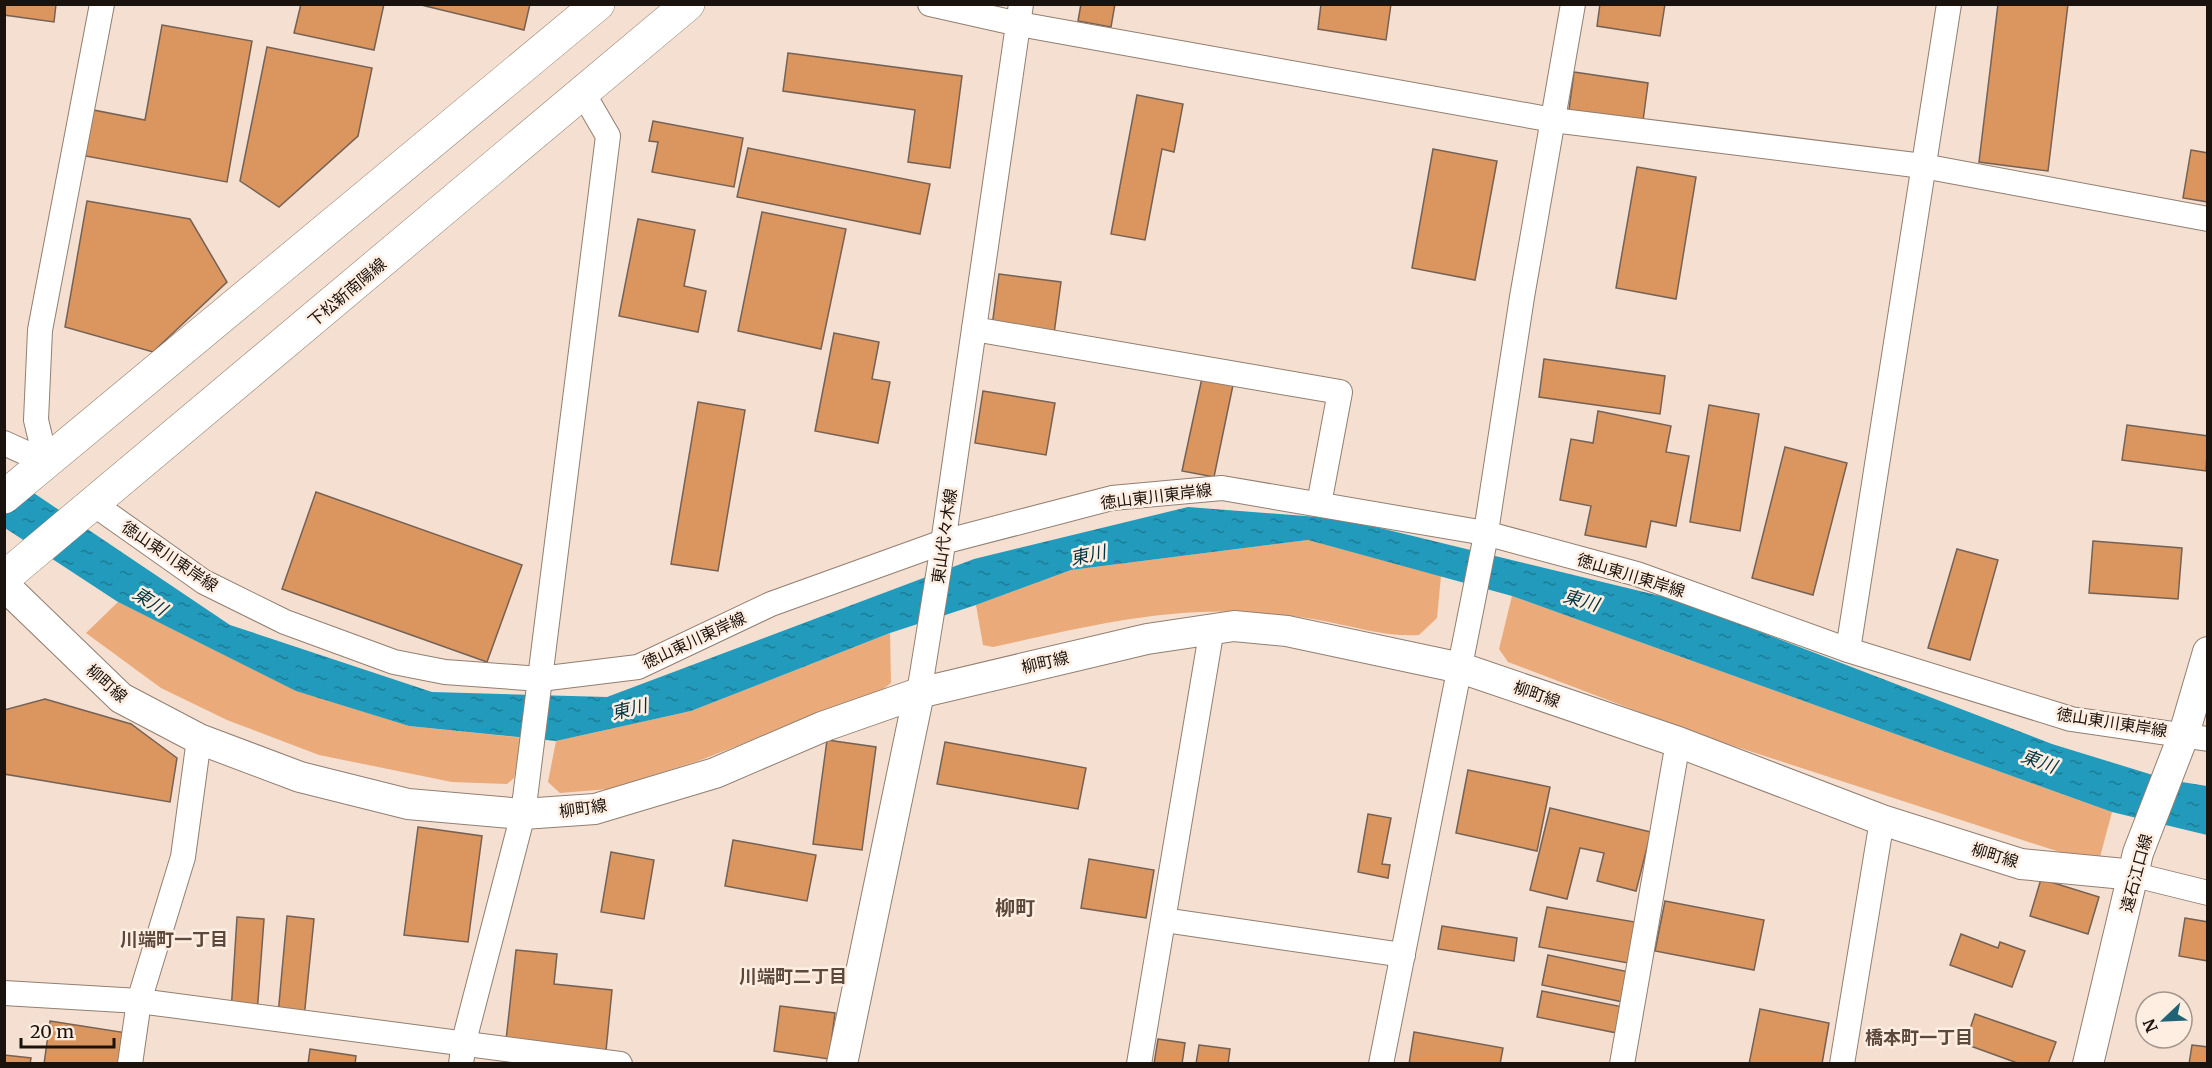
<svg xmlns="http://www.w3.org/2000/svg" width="2212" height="1068" font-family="Merriweather,'Noto Sans JP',serif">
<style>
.garden{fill:#eaaa7a}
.water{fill:url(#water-ripples)}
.building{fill:#db955e;stroke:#756255;stroke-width:1.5}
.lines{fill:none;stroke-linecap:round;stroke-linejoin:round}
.minor-casing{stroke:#927f71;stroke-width:26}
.tertiary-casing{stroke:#927f71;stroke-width:32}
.secondary-casing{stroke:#927f71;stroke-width:34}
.minor{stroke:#fff;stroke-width:24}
.tertiary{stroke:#fff;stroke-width:30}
.secondary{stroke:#fff;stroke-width:33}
.labels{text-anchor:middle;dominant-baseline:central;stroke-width:5;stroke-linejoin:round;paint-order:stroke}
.street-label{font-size:16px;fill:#1a130d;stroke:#feede1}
.water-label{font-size:18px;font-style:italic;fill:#003341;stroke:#feede1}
.neighbourhood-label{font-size:18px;font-weight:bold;fill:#5a493c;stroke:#feede1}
.quarter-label{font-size:20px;font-weight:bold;fill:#5a493c;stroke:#feede1}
</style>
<defs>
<pattern id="water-ripples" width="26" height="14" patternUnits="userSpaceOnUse" patternTransform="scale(1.5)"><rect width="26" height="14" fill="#219abb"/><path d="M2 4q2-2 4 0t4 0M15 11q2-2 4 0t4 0" fill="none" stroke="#1c7c96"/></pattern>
</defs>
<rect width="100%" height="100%" fill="#f4dfd0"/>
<g class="garden">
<path d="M1308,540L1441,576L1437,618L1419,635C1388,637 1359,628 1329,622C1301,616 1271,614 1242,612C1157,608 1076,629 993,647L983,645L976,605L1071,570Z"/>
<polygon points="1512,596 2112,812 2100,857 2072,856 1697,734 1508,662 1499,649"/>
<polygon points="118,602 297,691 409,726 524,738 514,778 507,784 452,782 319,755 227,720 161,688 86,633"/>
<polygon points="890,633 891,683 882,690 698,761 609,789 560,793 548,782 556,741 691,711"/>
</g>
<polygon class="water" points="4,473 230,625 432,692 607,697 974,559 1188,507 1343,519 1677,600 2052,744 2169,780 2207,786 2207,835 2112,812 1512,596 1308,540 1071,570 976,605 890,633 691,711 556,741 409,726 296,691 118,602 5,528"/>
<g class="building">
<polygon points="4,4 56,4 54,22 4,15"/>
<polygon points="301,4 384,4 374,50 294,33"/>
<polygon points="417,4 530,4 524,30"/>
<polygon points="1081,4 1115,4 1111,27 1078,21"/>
<polygon points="1321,4 1391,4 1386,40 1318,29"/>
<polygon points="1600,4 1665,4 1660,36 1597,26"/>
<polygon points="1998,4 2068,4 2048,171 1979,162"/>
<polygon points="162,25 252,41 227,182 80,155 88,109 145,120"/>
<polygon points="267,47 372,68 358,136 279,207 240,181"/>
<polygon points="788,53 962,76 950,168 908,162 915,110 783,91"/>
<polygon points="1574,72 1648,83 1643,121 1569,110"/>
<polygon points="1137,95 1183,104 1174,152 1162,149 1145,240 1111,234"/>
<polygon points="653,121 743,138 734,187 652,172 658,142 649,141"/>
<polygon points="748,148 930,184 920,234 737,197"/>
<polygon points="1433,149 1497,161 1475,280 1412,268"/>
<polygon points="2191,150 2208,153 2208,202 2183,198"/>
<polygon points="1637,167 1696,177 1676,299 1616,288"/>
<polygon points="87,201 190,219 227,282 153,352 65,327"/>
<polygon points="762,212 846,229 821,349 738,331"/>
<polygon points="638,219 695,230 684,286 706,291 698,332 619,316"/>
<polygon points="999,274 1061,282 1054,334 992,326"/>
<polygon points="834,333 879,342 872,379 890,382 878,443 815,431"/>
<polygon points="1544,359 1665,376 1660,414 1539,397"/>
<polygon points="1202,378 1233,385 1214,477 1182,471"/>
<polygon points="983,391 1055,403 1046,455 975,443"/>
<polygon points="698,402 745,410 718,571 671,564"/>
<polygon points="1709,405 1759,414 1740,531 1690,522"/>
<polygon points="1598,411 1671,426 1666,452 1689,456 1676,526 1651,521 1646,547 1585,535 1591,506 1560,500 1571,439 1593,443"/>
<polygon points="2127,425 2208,436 2206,471 2122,460"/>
<polygon points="1785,447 1847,463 1813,595 1752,578"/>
<polygon points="316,492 522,565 487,662 282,589"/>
<polygon points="2093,541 2182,548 2178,599 2089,593"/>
<polygon points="1957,549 1998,560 1970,660 1928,648"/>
<polygon points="45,699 131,724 177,758 170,802 4,774 4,710"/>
<polygon points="827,740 876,747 862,850 813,844"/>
<polygon points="945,742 1086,768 1078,809 937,784"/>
<polygon points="1468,770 1550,787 1537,851 1456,833"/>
<polygon points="1550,808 1651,832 1636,891 1597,881 1604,853 1580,848 1567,899 1530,890"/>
<polygon points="1368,814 1391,818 1382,864 1390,865 1388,878 1358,872"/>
<polygon points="418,827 482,836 468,942 404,935"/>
<polygon points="733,840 816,855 807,901 725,886"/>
<polygon points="611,852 654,860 644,919 601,912"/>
<polygon points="1089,859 1154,870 1146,918 1081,908"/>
<polygon points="2041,879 2099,897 2088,934 2030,916"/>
<polygon points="1665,901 1764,920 1754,970 1655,951"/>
<polygon points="1547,907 1635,922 1628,963 1539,947"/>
<polygon points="287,916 314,919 304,1018 278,1015"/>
<polygon points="237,917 264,919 257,1014 231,1012"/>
<polygon points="2185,918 2208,922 2208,961 2179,956"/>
<polygon points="1442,926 1517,938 1514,961 1438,949"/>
<polygon points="1961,934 1998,948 2000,942 2025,951 2012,987 1950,965"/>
<polygon points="516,950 557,954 554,984 612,990 606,1051 506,1040"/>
<polygon points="1548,955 1629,972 1623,1002 1542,985"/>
<polygon points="1542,991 1623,1007 1617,1033 1537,1017"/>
<polygon points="780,1006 835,1013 829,1059 774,1051"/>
<polygon points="1760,1009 1829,1023 1822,1064 1749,1064"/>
<polygon points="1975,1014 2056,1042 2048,1064 2020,1064 1965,1044"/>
<polygon points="50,1021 140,1035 135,1064 44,1064"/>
<polygon points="1414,1032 1503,1048 1500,1064 1409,1064"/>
<polygon points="1158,1039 1185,1043 1182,1064 1154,1064"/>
<polygon points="1199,1045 1230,1049 1228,1064 1196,1064"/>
<polygon points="2192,1045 2208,1047 2208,1064 2189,1064"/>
<polygon points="310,1049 356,1056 355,1064 308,1064"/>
<polygon points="4,1055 31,1058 30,1064 4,1064"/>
</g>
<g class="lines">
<g class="minor-casing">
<g id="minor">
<polyline points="930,4 1019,24 1553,120 1923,166 2208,219"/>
<polyline points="974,329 1340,392 1319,504"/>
<polyline points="4,443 46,462"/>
<polyline points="46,462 36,420 40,330 102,4"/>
<polyline points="95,505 204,582 285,622 394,662 445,672 540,679 638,667 771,604 943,542 1112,498 1222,488 1485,533 1637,574 1848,650 2071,719 2208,739"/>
<polyline points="1848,650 1949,4"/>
<polyline points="919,693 941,557 1021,4"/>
<polyline points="2135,875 2208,893"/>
<polyline points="1164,920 1403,955"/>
<polyline points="4,993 139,1001 620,1064"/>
<polyline points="130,1064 139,1001 183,857 199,739"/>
<polyline points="461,1064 464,1041 523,814 608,136 583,93"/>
<polyline points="1139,1064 1212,628"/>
<polyline points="1381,1064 1484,545 1522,297 1573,4"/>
<polyline points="1622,1064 1678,742"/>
<polyline points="1842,1064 1882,820"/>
</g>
</g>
<g class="tertiary-casing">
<g id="tertiary">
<polyline points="4,585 121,698 199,739 300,777 408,804 523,814 595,809 715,773 822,727 919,693 1147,639 1234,626 1287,631 1461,668 1678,742 1882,820 2021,864 2135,875"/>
<polyline points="842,1064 919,693"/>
<polyline points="2088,1064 2138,853 2184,734 2208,652"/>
</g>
</g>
<g class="secondary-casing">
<g id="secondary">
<polyline points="4,497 598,4"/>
<polyline points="4,578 688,4"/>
</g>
</g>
<use href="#minor" class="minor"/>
<use href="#tertiary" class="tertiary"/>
<use href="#secondary" class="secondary"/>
</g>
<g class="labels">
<g class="street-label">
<text transform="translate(347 292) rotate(-40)">下松新南陽線</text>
<text transform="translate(1156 496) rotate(-7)">徳山東川東岸線</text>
<text transform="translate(944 536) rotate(-82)">東山代々木線</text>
<text transform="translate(170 556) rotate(34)">徳山東川東岸線</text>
<text transform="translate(1631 575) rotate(17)">徳山東川東岸線</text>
<text transform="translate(694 640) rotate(-25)">徳山東川東岸線</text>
<text transform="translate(1045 662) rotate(-13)">柳町線</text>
<text transform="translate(107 683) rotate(41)">柳町線</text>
<text transform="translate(1537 694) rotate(19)">柳町線</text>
<text transform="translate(2112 722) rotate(9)">徳山東川東岸線</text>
<text transform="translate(583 808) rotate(-8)">柳町線</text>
<text transform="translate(1995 855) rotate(17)">柳町線</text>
<text transform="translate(2136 873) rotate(-75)">遠石江口線</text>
</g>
<g class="water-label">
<text transform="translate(1088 555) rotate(-12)">東川</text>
<text transform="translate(1581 600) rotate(16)">東川</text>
<text transform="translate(150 601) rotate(33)">東川</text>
<text transform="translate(629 709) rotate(-13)">東川</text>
<text transform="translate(2039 761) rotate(20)">東川</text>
</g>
<g class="neighbourhood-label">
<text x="174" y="939">川端町一丁目</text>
<text x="793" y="976">川端町二丁目</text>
<text x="1919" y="1037">橋本町一丁目</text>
</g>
<g class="quarter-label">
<text x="1015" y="907">柳町</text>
</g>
</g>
<rect width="2212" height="1068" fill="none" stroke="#1a130d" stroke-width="12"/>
<g transform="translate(2164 1020) rotate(247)"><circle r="28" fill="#feede1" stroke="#a3968c" stroke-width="1.5"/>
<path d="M0-4.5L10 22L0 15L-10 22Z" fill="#216376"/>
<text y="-9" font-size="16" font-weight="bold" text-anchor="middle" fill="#1a130d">N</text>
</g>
<path d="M21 1038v9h93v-9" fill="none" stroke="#1a130d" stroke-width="3"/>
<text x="30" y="1038" font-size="18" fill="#1a130d" stroke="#feede1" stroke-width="4.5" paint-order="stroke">20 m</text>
</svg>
